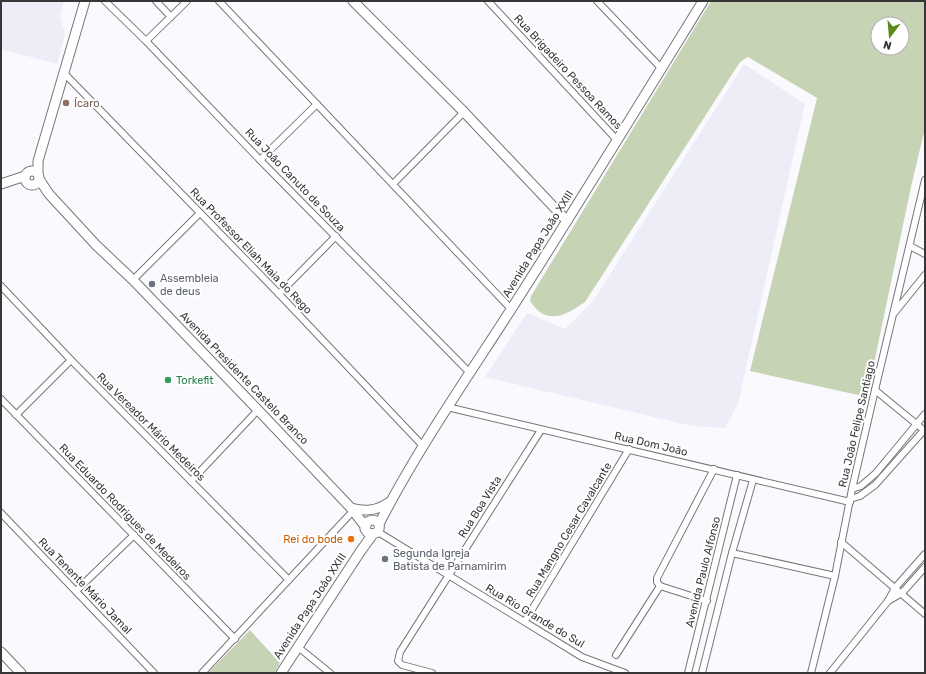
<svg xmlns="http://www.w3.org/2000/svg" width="926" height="674" font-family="Rubik,sans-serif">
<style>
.built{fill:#ededf8}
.green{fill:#c6d4b5;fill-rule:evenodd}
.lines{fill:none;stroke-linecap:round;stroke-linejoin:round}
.street-casing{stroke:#77777a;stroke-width:8}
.secondary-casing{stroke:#77777a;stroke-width:11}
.street{stroke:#fff;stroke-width:6}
.secondary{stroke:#fff;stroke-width:9}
.education-dot{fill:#8d6e63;stroke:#fff;stroke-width:1.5}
.worship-dot{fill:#6b7280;stroke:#fff;stroke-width:1.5}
.leisure-dot{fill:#2e9e5b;stroke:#fff;stroke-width:1.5}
.food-dot{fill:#e8710a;stroke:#fff;stroke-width:1.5}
.labels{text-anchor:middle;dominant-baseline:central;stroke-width:4;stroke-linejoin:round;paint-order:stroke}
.street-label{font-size:11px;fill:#373738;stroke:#fff}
.education-label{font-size:11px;fill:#785e54;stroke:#fff;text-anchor:start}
.worship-label{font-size:11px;fill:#5b616d;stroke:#fff;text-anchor:start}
.leisure-label{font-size:11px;fill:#27864d;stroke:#fff;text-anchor:start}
.food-label{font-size:11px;fill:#c56008;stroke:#fff;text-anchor:end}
</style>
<rect width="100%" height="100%" fill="#fafafe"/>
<g class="built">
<polygon points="1,1 64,1 60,16 65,34 57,64 1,49"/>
<polygon points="744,64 805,104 738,404 725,428 692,426 485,377 527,313 565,329 593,301"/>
</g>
<g class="green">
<path d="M711,1H925V128L911,187L867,397L750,371L817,98L748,57L740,62L585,302C565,316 546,326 530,301L531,296ZM878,24H902V48H878Z"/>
<polygon points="250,630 280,663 274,673 208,673"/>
</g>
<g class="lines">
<g class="street-casing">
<g id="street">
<polyline points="105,1 146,41 260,160 470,373"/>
<polyline points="156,1 171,17"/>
<polyline points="219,1 511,309"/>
<polyline points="488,1 617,140"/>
<polyline points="597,1 662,69"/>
<polyline points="146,41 187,1"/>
<polyline points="63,72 279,294 423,446"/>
<polyline points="260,160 317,104"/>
<polyline points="393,184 464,112"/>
<polyline points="910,246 925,254"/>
<polyline points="133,280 200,213"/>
<polyline points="1,286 71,360 289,580"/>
<polyline points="279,294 336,236"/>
<polyline points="895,312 925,275"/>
<polyline points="875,390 920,427"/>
<polyline points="1,399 235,639"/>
<polyline points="447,407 850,502"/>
<polyline points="16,415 71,360"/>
<polyline points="191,481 258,410"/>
<polyline points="852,489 861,486 876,473 925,414"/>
<polyline points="850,499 860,496 875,485 925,429"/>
<polyline points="1,513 154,673"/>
<polyline points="378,532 582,657 625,673"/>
<polyline points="841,542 925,614"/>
<polyline points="732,553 835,576"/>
<polyline points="76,591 134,535"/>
<polyline points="707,601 660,586 657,582 657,578 714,469"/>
<polyline points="888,601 902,593 925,567"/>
<polyline points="525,621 629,449"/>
<polyline points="298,647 330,673"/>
<polyline points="616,655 660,586"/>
<polyline points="202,673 353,511"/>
<polyline points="432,673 402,665 398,661 400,652 541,430"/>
<polyline points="688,673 737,475"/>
<polyline points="702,673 732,553 753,480"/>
<polyline points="811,673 835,576 852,489 875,390 925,180"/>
<polyline points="830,673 888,601 895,588 925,554"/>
</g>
</g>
<g class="secondary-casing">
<g id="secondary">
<polyline points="353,1 464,112 567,221"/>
<circle cx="32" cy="178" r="7"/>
<polyline points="38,174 38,161 85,1"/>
<polyline points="39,179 49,194 96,245 133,280 258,410 351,508 365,526"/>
<polyline points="1,184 25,176"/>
<path d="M351,508C365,512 376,511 388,503"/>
<path d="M379,524C417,450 465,381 510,311C576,208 639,105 703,1"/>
<polyline points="1,652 21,673"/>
<path d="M281,673L360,552L373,534L378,532C382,523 375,517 367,522L365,529L368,533L373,534"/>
</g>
</g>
<use href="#street" class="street"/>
<use href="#secondary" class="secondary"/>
</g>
<circle class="education-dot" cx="66" cy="103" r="4"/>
<g class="worship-dot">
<circle cx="152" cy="284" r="4"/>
<circle cx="385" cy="559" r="4"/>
</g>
<circle class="leisure-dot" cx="168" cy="380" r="4"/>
<circle class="food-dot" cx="351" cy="539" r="4"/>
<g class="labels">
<g class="street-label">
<text transform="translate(568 72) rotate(47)">Rua Brigadeiro Pessoa Ramos</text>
<text transform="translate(295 180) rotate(46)">Rua João Canuto de Souza</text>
<text transform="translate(538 244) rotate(-58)">Avenida Papa João XXIII</text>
<text transform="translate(251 251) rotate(46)">Rua Professor Eliah Maia do Rego</text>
<text transform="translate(244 378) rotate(46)">Avenida Presidente Castelo Branco</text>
<text transform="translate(857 424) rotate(-77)">Rua João Felipe Santiago</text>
<text transform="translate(151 427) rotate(45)">Rua Vereador Mário Medeiros</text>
<text transform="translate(651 444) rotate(13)">Rua Dom João</text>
<text transform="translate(480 507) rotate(-58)">Rua Boa Vista</text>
<text transform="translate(125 512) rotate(46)">Rua Eduardo Rodrigues de Medeiros</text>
<text transform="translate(569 530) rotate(-59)">Rua Mangno Cesar Cavalcante</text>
<text transform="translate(703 572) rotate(-76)">Avenida Paulo Alfonso</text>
<text transform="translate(85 586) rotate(46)">Rua Tenente Mário Jamal</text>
<text transform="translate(310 606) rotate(-57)">Avenida Papa João XXIII</text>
<text transform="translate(535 616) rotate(31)">Rua Rio Grande do Sul</text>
</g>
<g class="education-label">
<text x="74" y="103">Ícaro</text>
</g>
<g class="worship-label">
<text x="160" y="278">Assembleia<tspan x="160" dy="13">de deus</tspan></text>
<text x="393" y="553">Segunda Igreja<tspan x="393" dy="13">Batista de Parnamirim</tspan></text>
</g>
<g class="leisure-label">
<text x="176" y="380">Torkefit</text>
</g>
<g class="food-label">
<text x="343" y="539">Rei do bode</text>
</g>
</g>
<rect width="926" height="674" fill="none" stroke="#373738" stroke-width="4"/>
<g transform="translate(890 36) rotate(196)"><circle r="19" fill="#ffffff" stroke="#afafaf"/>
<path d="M0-3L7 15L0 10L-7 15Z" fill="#5c8919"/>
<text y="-6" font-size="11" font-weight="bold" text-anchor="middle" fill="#373738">N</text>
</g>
</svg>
